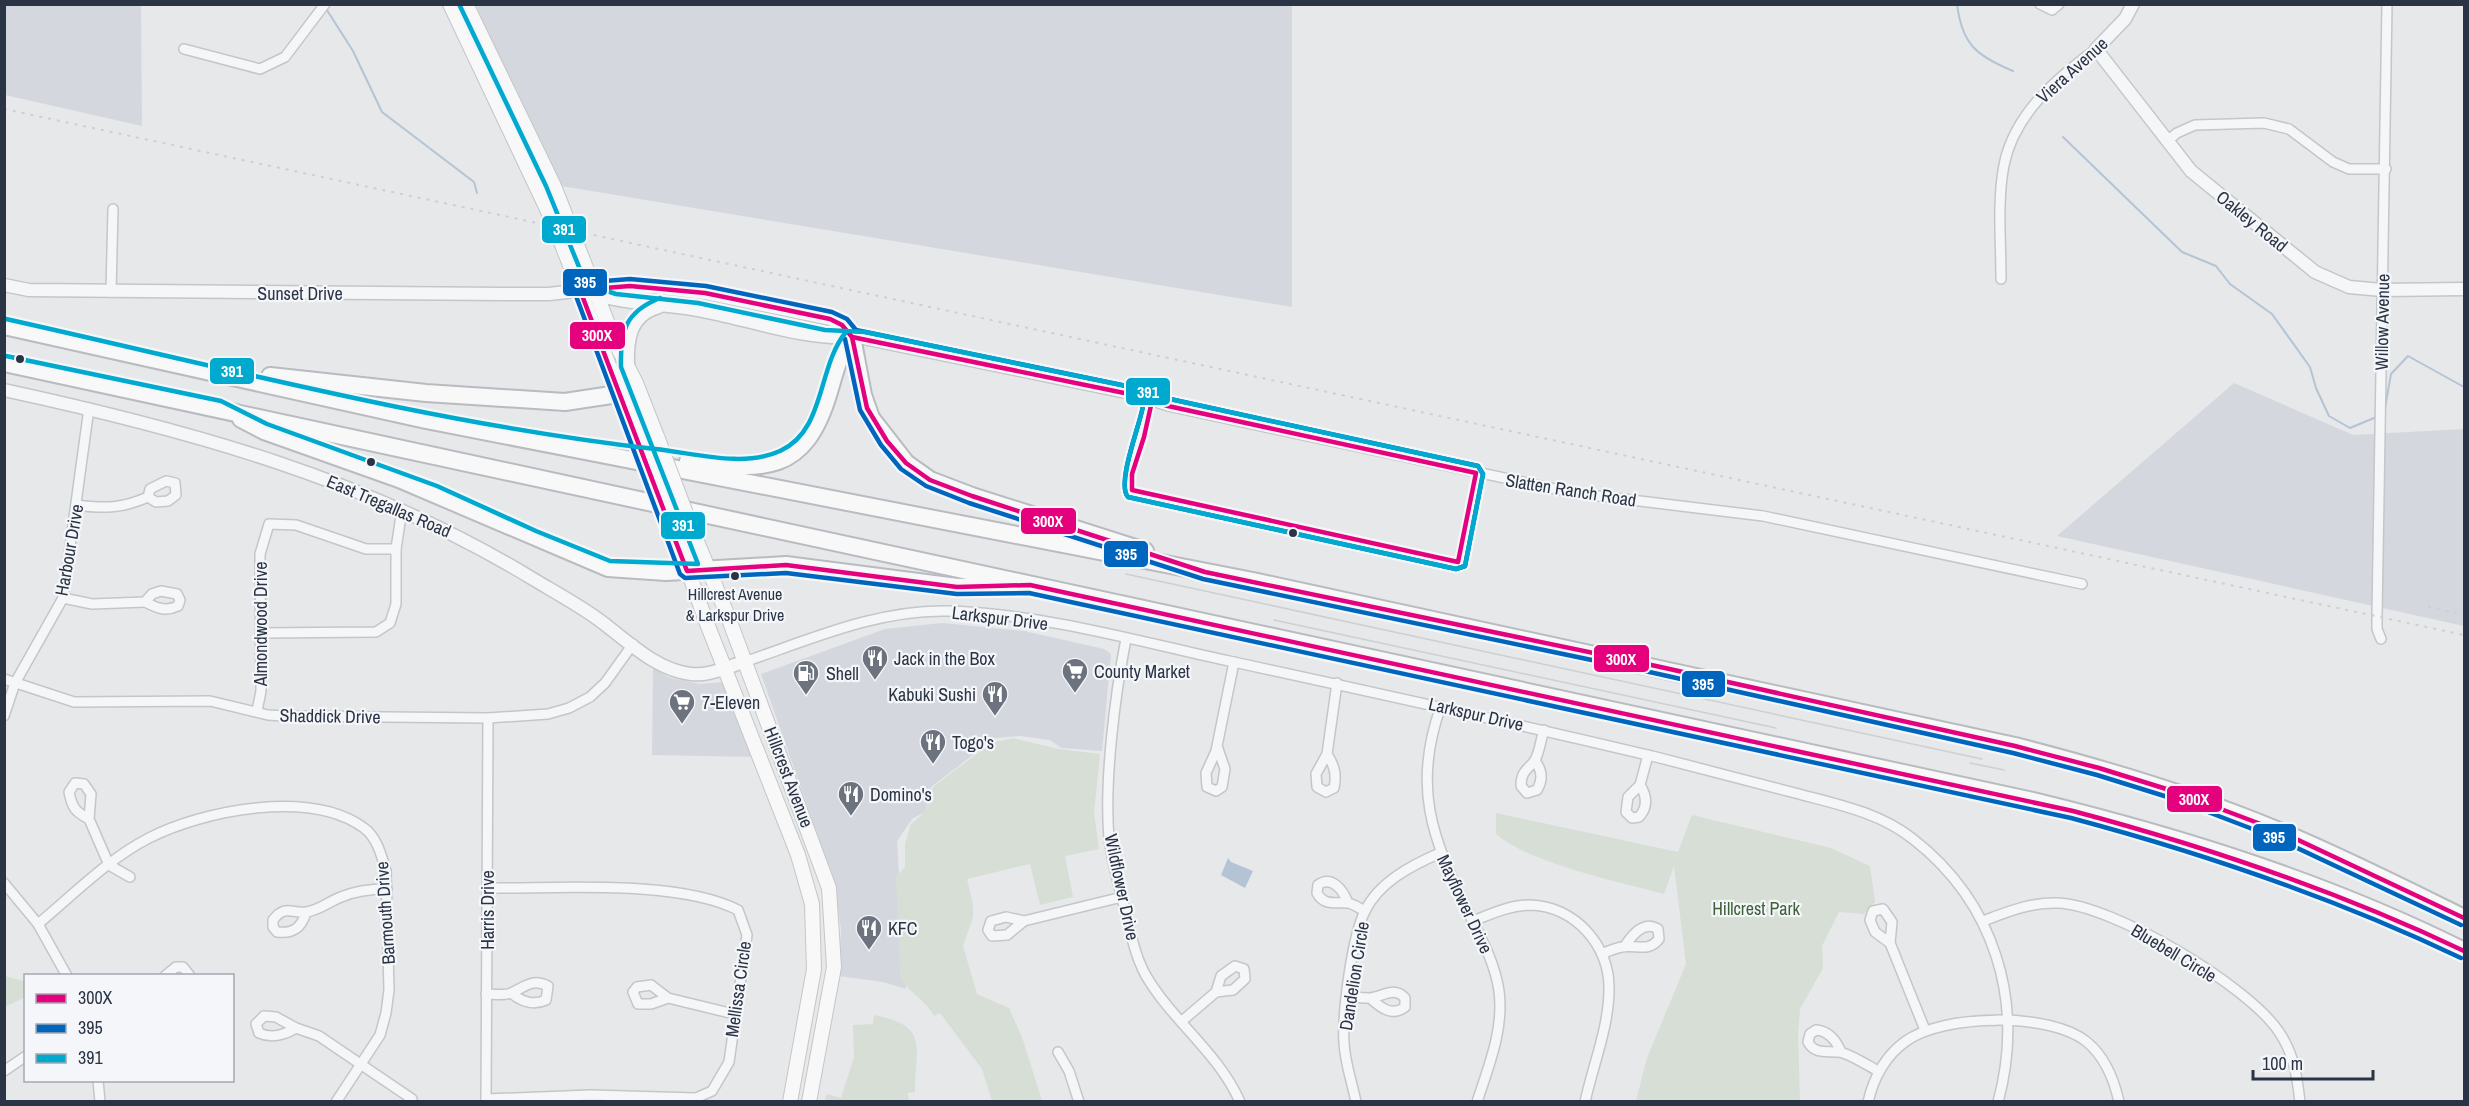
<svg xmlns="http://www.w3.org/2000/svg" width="2469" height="1106" font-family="'Archivo Narrow',sans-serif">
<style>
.built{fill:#d4d7dd}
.green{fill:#d6ded6}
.water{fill:#b4c4d5}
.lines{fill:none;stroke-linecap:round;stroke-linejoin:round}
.stream{stroke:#b4c4d5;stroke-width:2}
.minor-casing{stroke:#c4c6c8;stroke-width:12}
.tertiary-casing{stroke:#c4c6c8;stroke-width:15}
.secondary-casing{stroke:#c4c6c8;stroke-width:16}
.motorway-casing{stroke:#b8bbbf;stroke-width:20}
.minor{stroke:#f5f6f7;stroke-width:9}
.tertiary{stroke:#f5f6f7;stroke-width:12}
.secondary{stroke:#f8f8f8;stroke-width:14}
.motorway{stroke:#f8f8f8;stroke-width:16}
.tram{stroke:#cecfd2;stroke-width:1.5}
.rail{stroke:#cecfd2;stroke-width:2;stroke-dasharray:3 6;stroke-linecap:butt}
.secondary-bridge-casing{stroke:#c4c6c8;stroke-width:16;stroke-linecap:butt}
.secondary-bridge{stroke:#f8f8f8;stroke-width:14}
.bus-1-casing{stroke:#f4f6f9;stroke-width:9}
.bus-2-casing{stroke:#f4f6f9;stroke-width:9}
.bus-3-casing{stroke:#f4f6f9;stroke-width:9}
.bus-1{stroke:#e5007d;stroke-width:4.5}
.bus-2{stroke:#0065bd;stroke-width:4.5}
.bus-3{stroke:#00a9ce;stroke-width:4.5}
.bus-dot{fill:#2b3445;stroke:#f4f6f9;stroke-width:2}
.labels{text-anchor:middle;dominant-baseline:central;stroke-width:4.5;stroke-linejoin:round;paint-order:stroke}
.bus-label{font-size:16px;fill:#2b3445;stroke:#f4f6f9}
.street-label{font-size:18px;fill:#2b3445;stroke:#f4f6f9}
.poi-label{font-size:18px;fill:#2b3445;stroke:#f4f6f9;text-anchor:start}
.park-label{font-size:18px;fill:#3f6138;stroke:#f4f6f9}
.line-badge{stroke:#f4f6f9;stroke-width:2}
.badge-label{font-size:16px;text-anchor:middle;font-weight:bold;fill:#fff}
</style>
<rect width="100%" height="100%" fill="#e6e8ea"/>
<g class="built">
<polygon points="5,4 141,5 142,126 5,95"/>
<polygon points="476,5 1292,5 1292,307 561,186 483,24"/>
<polygon points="2234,383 2353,435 2464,429 2464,626 2057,536"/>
<polygon points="942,623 1024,631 1104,649 1111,654 1102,751 1061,748 1050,740 1020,736 995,738 931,787 925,812 912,819 897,841 906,989 883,982 839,976 841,929 834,882 761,674 885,629"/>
<polygon points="653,668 670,678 700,684 724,682 754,757 652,755"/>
</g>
<g class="green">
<path d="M1013,738L1058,749L1100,754L1094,813L1099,849L1065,856L1073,897L1040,905L1030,864L967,879L973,905V917L963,946L977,994L1009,1008L1023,1040L1042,1101H992L982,1069L940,1013L934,1016C925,999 904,989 900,976L896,877L905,867V844L911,824L925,812L933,787L991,743Z"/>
<path d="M1496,813L1678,852L1692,815L1831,848L1870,866L1875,902L1864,914L1839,912L1822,946L1823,968L1800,1009L1798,1033L1800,1101H1636L1647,1058L1686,964L1674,866L1664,894C1617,881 1531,864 1496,834Z"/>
<polygon points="5,976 26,982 25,997 5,1007"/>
<path d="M874,1015C930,1026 915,1046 915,1092L908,1093L909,1101H825L827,1094L841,1098L854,1057L853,1025L873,1024Z"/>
</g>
<polygon class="water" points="1228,858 1231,862 1253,871 1245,888 1221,875"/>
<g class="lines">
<g class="stream">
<path d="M1957,4C1962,45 1977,56 2013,71"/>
<polyline points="325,7 353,51 382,112 474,182 477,193"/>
<polyline points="2063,137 2182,252 2216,266 2230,284 2272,314 2310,367 2316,388 2329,416 2350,428 2374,418"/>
<polyline points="2385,408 2391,374 2408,356 2464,387"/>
</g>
<g class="minor-casing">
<g id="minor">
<polyline points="2040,4 2052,10 2059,4"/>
<polyline points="184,49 260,69 285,57 325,4"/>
<polyline points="2167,141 2177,133 2195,125 2264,123 2289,129 2333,162 2349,169 2386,169"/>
<path d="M2001,279C2001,242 1997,201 2004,165C2014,114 2057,78 2096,49"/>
<polyline points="111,292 113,209"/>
<polyline points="852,337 1134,395 1168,406 1574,493 1763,516 2082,584"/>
<polygon points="166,481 175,483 176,495 168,501 156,502 148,497 150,489"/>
<path d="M77,505C105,509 123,508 148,497"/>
<path d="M161,591L177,594L180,600L178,606C165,612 157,608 145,602L152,594Z"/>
<polyline points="63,598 92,604 145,602"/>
<polyline points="262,633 376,632 390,623 396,604 396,549 402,509"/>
<path d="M1126,639C1115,695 1104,781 1109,838C1112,863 1120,889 1126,914C1131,934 1135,955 1145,974C1171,1020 1219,1053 1240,1102"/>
<polyline points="2381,639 2377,629 2377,616 2387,4"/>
<path d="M744,662C809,640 878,609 948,611C1043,614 1137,641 1229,661C1372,692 1514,723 1656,757C1702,769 1749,781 1795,793C1836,804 1879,812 1913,839C1995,903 2025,1002 1998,1102"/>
<polyline points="4,679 74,702 210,701 268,715 284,716 488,718 548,714 569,708 590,697 605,683 633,644"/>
<path d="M1441,706C1412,786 1432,838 1467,910C1480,936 1495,962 1499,991C1504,1029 1489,1065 1477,1102"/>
<polyline points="257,711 261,691 260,554 269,524 296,525 366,549 396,549"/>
<polyline points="4,716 15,683 63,598 89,408"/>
<polyline points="1217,746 1225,769 1222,787 1216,791 1207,787 1206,773 1216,751 1234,662"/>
<path d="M1327,754C1334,765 1337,774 1334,788L1326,792L1317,787L1316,774L1327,754L1337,683"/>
<path d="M1535,761C1542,770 1543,780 1537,790L1527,793L1521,786C1521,768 1531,769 1536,758C1540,749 1541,739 1544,730"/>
<path d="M1640,785C1647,796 1648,807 1639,817L1632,818L1626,812L1628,797L1640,785L1648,755"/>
<path d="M89,819C75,812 72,807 69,792L75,783L84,784L91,794L89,819L109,865L130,877"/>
<polyline points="4,883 38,924 67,976"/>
<path d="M1348,903C1343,890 1332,875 1318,885L1317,893C1324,906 1335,902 1347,903C1352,903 1359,908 1365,911"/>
<path d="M306,913C301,928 293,934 277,932L273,927V920C285,904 292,914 306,912C318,911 330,901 341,897C355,891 372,889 387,889"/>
<polyline points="1024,921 1006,917 991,921 988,930 992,936 1007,935 1024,921 1122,897"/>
<path d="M1473,921C1491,914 1510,905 1530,905C1575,906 1610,946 1609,989C1609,1027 1593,1065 1585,1102"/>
<path d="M1983,921C2007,912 2031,902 2058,903C2113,905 2249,986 2279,1032C2294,1054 2297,1076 2300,1102"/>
<path d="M38,924C73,895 108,859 149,838C204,810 311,789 364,828C377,837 382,857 386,871L389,990L386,1013L380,1035L336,1102"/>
<polyline points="1890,943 1875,932 1870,920 1873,911 1883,909 1892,922 1890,943 1925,1030"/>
<path d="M1603,953C1609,951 1616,948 1622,947C1636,944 1648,953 1659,939L1658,929C1644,920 1632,935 1625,946"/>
<polyline points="165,976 176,967 183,967 190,976"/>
<path d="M486,994C493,994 505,996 511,993C525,987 532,978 548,986L546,1000C533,1006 522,1002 511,993"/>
<path d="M1348,996C1354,997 1362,998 1368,998C1382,998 1393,985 1405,998V1007C1392,1017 1381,1008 1370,998"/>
<polyline points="668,998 651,1004 638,1004 633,992 637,987 651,985 668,998 734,1014"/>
<polyline points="1182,1021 1216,992 1221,976 1235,966 1244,969 1245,979 1233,990 1216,992"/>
<path d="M296,1028C284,1035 272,1039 259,1033L256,1024L264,1016L276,1017L296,1028L319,1036L412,1099"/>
<polyline points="1058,1052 1069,1071 1079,1102"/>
<path d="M1841,1052C1836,1040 1829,1031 1816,1030L1810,1034L1808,1042C1816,1057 1831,1049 1843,1053C1855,1057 1867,1065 1878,1071"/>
<polyline points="4,1071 26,1056"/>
<polyline points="98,1080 100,1102"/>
<path d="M486,1099L591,1095L696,1098L712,1091L729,1062L747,935L738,910C678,879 556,889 486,888"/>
<polyline points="486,1102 488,718"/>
<path d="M1356,1102C1352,1082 1345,1063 1344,1043C1342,1013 1352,937 1365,911C1379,882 1412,865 1440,853"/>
<path d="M1868,1102C1874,1076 1885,1056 1906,1041C1943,1014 2051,1012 2087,1042C2105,1057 2114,1079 2119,1102"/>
</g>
</g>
<g class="tertiary-casing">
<g id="tertiary">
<polyline points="2133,4 2125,19 2096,49 2191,171 2315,272 2349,287 2382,290 2464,289"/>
<polyline points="4,285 29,290 504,294 549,294 611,287 653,287 705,293 830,319 842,325 852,337"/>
<path d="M589,293C625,304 662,304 698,310C744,318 807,341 852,337"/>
<path d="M628,366C627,339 630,315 659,307"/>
<path d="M4,390C189,430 371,480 533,579C553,591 575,603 595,617C625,638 654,670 691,674C710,676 726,667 744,662"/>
</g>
</g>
<g class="secondary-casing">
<g id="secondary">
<polyline points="450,4 554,224 638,440"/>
<polyline points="466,4 554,186 615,342 636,383 658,439"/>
<polyline points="672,526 706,621 798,855 812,904 814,969 790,1102"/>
<polyline points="693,532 727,614 829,888 834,967 809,1102"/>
</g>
</g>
<g class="motorway-casing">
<g id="motorway">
<path d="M4,326L426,420L1253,581L2015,746C2105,769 2193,795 2279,831C2342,857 2403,888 2464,918"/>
<polyline points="852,337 863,395 871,418 906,463 930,480 972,496 1145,551"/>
<path d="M4,363L2033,801C2181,837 2328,883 2464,951"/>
<polyline points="270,376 426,393 565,402 618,394"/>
<polyline points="241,419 264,431 399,479 608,568 666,572 786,565 957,587 1006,586"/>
<path d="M688,461C763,470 804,476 829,392C835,372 839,352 852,337"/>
</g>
</g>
<use href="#minor" class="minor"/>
<use href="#tertiary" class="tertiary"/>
<use href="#secondary" class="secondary"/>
<use href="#motorway" class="motorway"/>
<g class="tram">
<polyline points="1126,574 1982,759"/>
<polyline points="1274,620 1776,728"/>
<polyline points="1970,763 2004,770"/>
</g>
<g class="rail">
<polyline points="4,109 2464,635"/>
<polyline points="2428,607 2464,615"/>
</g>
<g class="secondary-bridge-casing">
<g id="secondary-bridge">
<polyline points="658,439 693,532"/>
<polyline points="638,440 672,526"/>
</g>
</g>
<use href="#secondary-bridge" class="secondary-bridge"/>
<g class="bus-1-casing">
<g id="bus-1">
<polyline points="852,337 867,408 887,441 906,463 930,480 972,496 1205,572 1656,666 2015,746 2099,768 2176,792 2279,831 2464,918"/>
<path d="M1152,401L1144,437L1132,474V490L1458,562L1476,473L1168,406L1134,395L852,337L842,325L830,319L705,293L630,286L580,290L687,571L786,565L957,587L1030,585L2073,811C2208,847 2338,891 2464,951"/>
</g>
</g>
<g class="bus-2-casing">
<g id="bus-2">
<polyline points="845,339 860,410 881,445 901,469 926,486 969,503 1203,579 1654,673 2013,753 2097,775 2174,799 2276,838 2461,925"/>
<path d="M1143,406C1140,425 1116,484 1128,497L1456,569L1465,566L1483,474L1478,466L1170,399L1136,388L856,330L847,319L832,312L706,286L630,279L579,283L573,288L680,574L685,578L786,573L957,594L1029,593L2071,818C2206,854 2335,898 2461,958"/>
</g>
</g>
<g class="bus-3-casing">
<g id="bus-3">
<path d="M459,4L546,186L586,284L616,294L698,303L825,330L865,332L1136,388L1170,399L1478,466L1483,474L1465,566L1456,569L1128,497C1116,484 1140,425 1143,406"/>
<path d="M6,319C221,367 436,424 655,449C694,453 743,468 780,451C826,430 817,367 846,332"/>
<path d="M6,356L221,401L267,424L437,486L536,531L610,561L698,564L621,367C620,331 625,312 660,298"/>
</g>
</g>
<use href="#bus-1" class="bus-1"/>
<use href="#bus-2" class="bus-2"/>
<use href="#bus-3" class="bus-3"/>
</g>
<defs>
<g id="restaurant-pin" transform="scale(1.35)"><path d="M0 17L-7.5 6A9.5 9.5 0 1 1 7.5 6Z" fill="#6c737f" stroke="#f4f6f9"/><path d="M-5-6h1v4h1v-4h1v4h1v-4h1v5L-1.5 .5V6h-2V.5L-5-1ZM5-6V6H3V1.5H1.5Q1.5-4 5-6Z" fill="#fff"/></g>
<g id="supermarket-pin" transform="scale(1.35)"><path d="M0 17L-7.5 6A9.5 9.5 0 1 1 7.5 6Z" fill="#6c737f" stroke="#f4f6f9"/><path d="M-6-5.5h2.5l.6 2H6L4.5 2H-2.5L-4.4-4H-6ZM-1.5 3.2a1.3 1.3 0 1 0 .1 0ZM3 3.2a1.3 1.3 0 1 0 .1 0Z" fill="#fff"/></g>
<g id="fuel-pin" transform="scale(1.35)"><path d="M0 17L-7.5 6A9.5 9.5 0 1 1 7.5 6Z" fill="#6c737f" stroke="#f4f6f9"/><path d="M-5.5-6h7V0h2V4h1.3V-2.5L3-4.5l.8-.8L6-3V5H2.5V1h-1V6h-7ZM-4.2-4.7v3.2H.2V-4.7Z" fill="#fff"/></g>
</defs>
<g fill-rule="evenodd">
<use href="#restaurant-pin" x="875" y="658"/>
<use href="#supermarket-pin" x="1075" y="671"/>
<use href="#fuel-pin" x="806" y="673"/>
<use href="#restaurant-pin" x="995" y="694"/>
<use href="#supermarket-pin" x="682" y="702"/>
<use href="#restaurant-pin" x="933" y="742"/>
<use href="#restaurant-pin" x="851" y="794"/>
<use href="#restaurant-pin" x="869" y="928"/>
</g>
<g class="bus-dot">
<circle cx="20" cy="359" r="5"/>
<circle cx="371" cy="462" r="5"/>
<circle cx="1293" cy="533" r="5"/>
<circle cx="735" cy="576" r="5"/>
</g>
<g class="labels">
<g class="bus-label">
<text x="735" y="594">Hillcrest Avenue<tspan x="735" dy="21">&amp; Larkspur Drive</tspan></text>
</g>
<g class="street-label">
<text transform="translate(2072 70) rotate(-42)">Viera Avenue</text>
<text transform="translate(2252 221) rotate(39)">Oakley Road</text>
<text x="300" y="293">Sunset Drive</text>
<text transform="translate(2382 322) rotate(-89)">Willow Avenue</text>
<text transform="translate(1571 490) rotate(9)">Slatten Ranch Road</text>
<text transform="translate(389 506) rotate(23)">East Tregallas Road</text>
<text transform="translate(69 550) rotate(-80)">Harbour Drive</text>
<text transform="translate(1000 618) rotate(7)">Larkspur Drive</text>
<text transform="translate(260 624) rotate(-90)">Almondwood Drive</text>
<text transform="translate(1476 714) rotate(13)">Larkspur Drive</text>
<text transform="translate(330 716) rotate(1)">Shaddick Drive</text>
<text transform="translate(789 777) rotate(69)">Hillcrest Avenue</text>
<text transform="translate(1122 887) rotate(78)">Wildflower Drive</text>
<text transform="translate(1465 904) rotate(65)">Mayflower Drive</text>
<text transform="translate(487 910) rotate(-90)">Harris Drive</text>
<text transform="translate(385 913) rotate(-94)">Barmouth Drive</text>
<text transform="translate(2174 953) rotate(31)">Bluebell Circle</text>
<text transform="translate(1354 976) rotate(-81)">Dandelion Circle</text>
<text transform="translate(738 989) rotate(-82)">Mellissa Circle</text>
</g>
<g class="poi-label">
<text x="894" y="658">Jack in the Box</text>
<text x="1094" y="671">County Market</text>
<text x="826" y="673">Shell</text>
<text x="976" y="694" text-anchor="end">Kabuki Sushi</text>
<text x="702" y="702">7-Eleven</text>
<text x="952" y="742">Togo's</text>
<text x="870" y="794">Domino's</text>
<text x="888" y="928">KFC</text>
</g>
<g class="park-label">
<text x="1756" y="908">Hillcrest Park</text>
</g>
</g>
<g class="line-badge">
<rect x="541" y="215" width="46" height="29" rx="6" fill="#00a9ce"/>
<rect x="562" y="268" width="46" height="29" rx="6" fill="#0065bd"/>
<rect x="569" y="321" width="57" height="29" rx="6" fill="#e5007d"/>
<rect x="209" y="357" width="46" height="28" rx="6" fill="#00a9ce"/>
<rect x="1125" y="377" width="46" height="29" rx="6" fill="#00a9ce"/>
<rect x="1020" y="507" width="57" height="28" rx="6" fill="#e5007d"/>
<rect x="660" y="511" width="46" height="29" rx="6" fill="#00a9ce"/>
<rect x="1103" y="540" width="46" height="28" rx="6" fill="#0065bd"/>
<rect x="1593" y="644" width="57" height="29" rx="6" fill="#e5007d"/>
<rect x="1681" y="670" width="45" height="28" rx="6" fill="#0065bd"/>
<rect x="2166" y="785" width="57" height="28" rx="6" fill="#e5007d"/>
<rect x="2252" y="823" width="45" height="29" rx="6" fill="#0065bd"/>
</g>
<g class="badge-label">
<text x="564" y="235">391</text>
<text x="585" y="288">395</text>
<text x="597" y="341">300X</text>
<text x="232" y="377">391</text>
<text x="1148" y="398">391</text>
<text x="1048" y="527">300X</text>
<text x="683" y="531">391</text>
<text x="1126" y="560">395</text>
<text x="1621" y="665">300X</text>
<text x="1703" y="690">395</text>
<text x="2194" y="805">300X</text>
<text x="2274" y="843">395</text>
</g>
<rect width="2469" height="1106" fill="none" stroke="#2b3445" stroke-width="12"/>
<rect x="24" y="974" width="210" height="108" fill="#f4f6f9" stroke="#a4a8b1" stroke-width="1.5"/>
<rect x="36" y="994" width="30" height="9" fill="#e5007d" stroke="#a4a8b1" stroke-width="1.5"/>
<text x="78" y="1004" font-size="18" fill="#2b3445">300X</text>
<rect x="36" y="1024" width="30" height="9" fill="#0065bd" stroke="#a4a8b1" stroke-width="1.5"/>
<text x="78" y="1034" font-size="18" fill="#2b3445">395</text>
<rect x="36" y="1054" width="30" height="9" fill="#00a9ce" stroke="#a4a8b1" stroke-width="1.5"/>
<text x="78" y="1064" font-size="18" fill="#2b3445">391</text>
<path d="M2253 1070v9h120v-9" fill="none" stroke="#2b3445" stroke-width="3"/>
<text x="2262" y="1070" font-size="18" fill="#2b3445" stroke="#f4f6f9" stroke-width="4.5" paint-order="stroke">100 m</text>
</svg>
